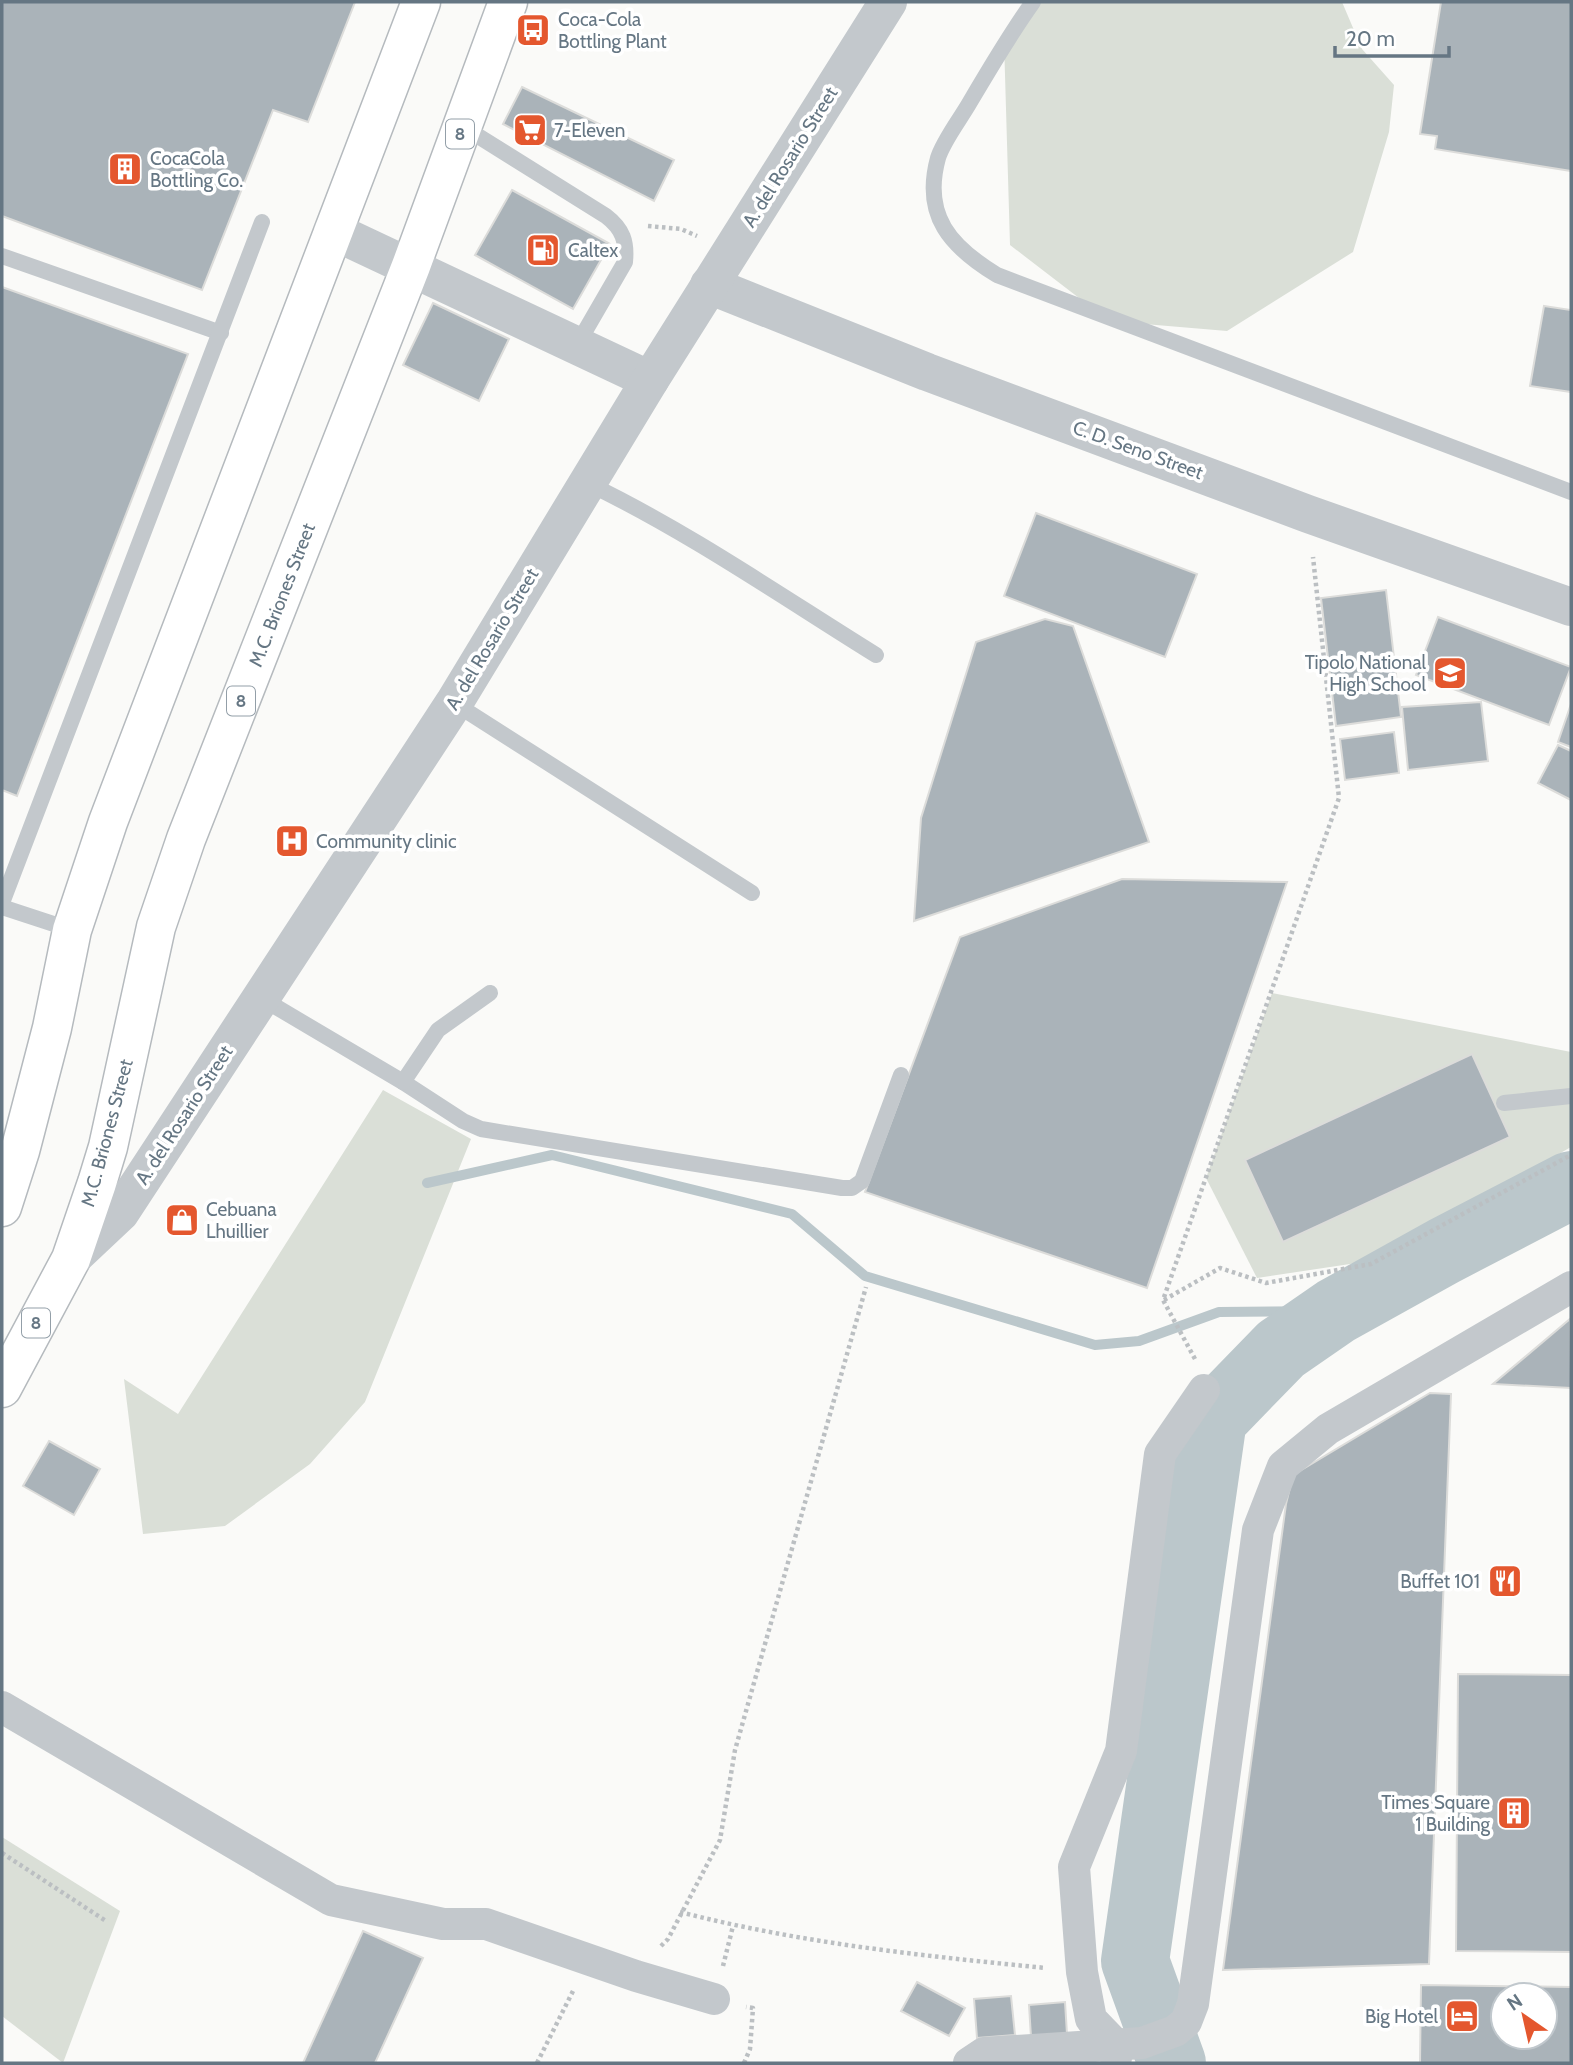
<svg xmlns="http://www.w3.org/2000/svg" width="1573" height="2065" font-family="Cabin,sans-serif">
<style>
.green{fill:#dadfd7}
.lines{fill:none;stroke-linecap:round;stroke-linejoin:round}
.stream{stroke:#bbc7cb;stroke-width:10}
.river{stroke:#bbc7cb;stroke-width:68}
.building{fill:#aab3b9;stroke:#dcdcda;stroke-width:2;fill-rule:evenodd}
.primary-casing{stroke:#b5babe;stroke-width:41}
.path{stroke:#bbbfc2;stroke-width:4.5;stroke-dasharray:3.5 3.5;stroke-linecap:butt}
.service{stroke:#c3c8cc;stroke-width:16}
.minor{stroke:#c3c8cc;stroke-width:32}
.tertiary{stroke:#c3c8cc;stroke-width:38}
.primary{stroke:#fff;stroke-width:38}
.labels{text-anchor:middle;dominant-baseline:central;stroke-width:7;stroke-linejoin:round;paint-order:stroke}
.shield{fill:#fff;stroke:#939fa8;stroke-width:2}
.shield-label{font-size:18px;font-weight:bold;fill:#657683}
.poi-label{font-size:19px;fill:#657683;stroke:#fff;text-anchor:start}
.street-label{font-size:19px;fill:#657683;stroke:#fff}
</style>
<rect width="100%" height="100%" fill="#fafaf8"/>
<g class="green">
<polygon points="1029,2 1342,2 1362,49 1394,85 1389,132 1353,252 1227,331 1109,321 1010,245 1004,41"/>
<polygon points="1272,993 1571,1052 1571,1147 1370,1261 1257,1278 1206,1178"/>
<polygon points="383,1090 471,1139 365,1402 310,1464 225,1526 143,1534 124,1379 178,1414"/>
<polygon points="2,1837 120,1911 63,2063 2,2016"/>
</g>
<g class="lines">
<polyline class="stream" points="427,1183 552,1155 792,1214 865,1276 1095,1345 1139,1341 1219,1312 1336,1311"/>
<polyline class="river" points="1172,2063 1135,1961 1213,1419 1281,1349 1336,1311 1444,1251 1571,1185"/>
</g>
<g class="building">
<polygon points="2,2 355,2 308,122 273,110 202,290 2,216"/>
<polygon points="1441,2 1571,2 1571,171 1435,149 1437,136 1420,134"/>
<polygon points="522,87 674,160 654,201 503,124"/>
<polygon points="512,190 610,244 573,309 475,255"/>
<polygon points="2,287 188,354 17,796 2,790"/>
<polygon points="433,303 509,339 479,401 403,365"/>
<polygon points="1544,306 1571,310 1571,392 1530,386"/>
<polygon points="1036,513 1197,574 1165,657 1004,596"/>
<polygon points="1386,590 1401,717 1336,726 1321,598"/>
<polygon points="1438,617 1571,667 1549,725 1416,675"/>
<polygon points="1045,619 1073,626 1149,842 914,921 921,818 976,642"/>
<polygon points="1481,702 1488,761 1408,770 1402,707"/>
<polygon points="1571,704 1571,747 1558,742"/>
<polygon points="1394,732 1399,773 1345,780 1340,739"/>
<polygon points="1558,745 1571,751 1571,800 1538,783"/>
<polygon points="1122,879 1287,882 1147,1288 865,1192 960,937"/>
<polygon points="1472,1054 1510,1137 1283,1242 1245,1160"/>
<polygon points="1570,1319 1571,1388 1493,1384"/>
<polygon points="1430,1393 1451,1394 1429,1964 1223,1970 1286,1504 1293,1475"/>
<polygon points="49,1441 100,1469 74,1515 23,1486"/>
<polygon points="1458,1674 1571,1675 1571,1952 1456,1951"/>
<polygon points="363,1931 423,1958 375,2063 303,2063"/>
<polygon points="917,1982 965,2008 949,2036 901,2011"/>
<path d="M1421,1985L1571,1987V2063H1420ZM1503,1995H1545V2037H1503Z"/>
<polygon points="1011,1996 1015,2035 977,2038 974,1999"/>
<polygon points="1065,2002 1067,2034 1031,2037 1029,2005"/>
</g>
<g class="lines">
<g class="primary-casing">
<g id="primary">
<polyline points="2,1207 20,1151 52,1028 72,930 108,822 421,2"/>
<polyline points="2,1388 71,1259 97,1183 108,1147 156,927 186,839 411,266 508,2"/>
</g>
</g>
<g class="path">
<polyline points="648,226 681,229 697,236"/>
<polyline points="1164,1300 1220,1268 1266,1283 1371,1264 1571,1155"/>
<polyline points="1195,1359 1163,1300 1339,798 1313,557"/>
<polyline points="2,1853 106,1921"/>
<path d="M680,1912C800,1943 923,1956 1046,1968"/>
<polyline points="661,1946 668,1939 720,1840 735,1750 866,1287"/>
<polyline points="723,1966 733,1926"/>
<polyline points="537,2063 574,1989"/>
<polyline points="744,2063 750,2049 753,2008 746,2007"/>
</g>
<g class="service">
<path d="M1033,2C1010,34 990,68 970,102C961,118 943,141 938,158C922,216 951,247 997,275L1571,492"/>
<path d="M462,126L606,216C623,229 627,242 625,262L577,345"/>
<polyline points="2,256 221,333"/>
<path d="M587,483C687,531 781,596 876,655"/>
<polyline points="454,703 752,893"/>
<polyline points="2,903 262,222"/>
<polyline points="2,907 72,930"/>
<polyline points="261,998 403,1082 463,1121 481,1129 842,1188 852,1188 862,1181 901,1075"/>
<polyline points="403,1082 438,1030 490,993"/>
<polyline points="1504,1103 1571,1096"/>
</g>
<g class="minor">
<polyline points="2,1707 331,1900 443,1924 486,1924 636,1976 714,1999"/>
<polyline points="1116,2058 1117,2046 1091,2019 1082,1972 1074,1867 1121,1751 1160,1454 1204,1390"/>
<polyline points="969,2063 984,2053 1142,2043 1175,2031 1186,2022 1193,2004 1258,1530 1283,1466 1328,1429 1571,1287"/>
</g>
<g class="tertiary">
<polyline points="333,231 650,380"/>
<polyline points="709,285 927,372 1308,514 1571,607"/>
<polyline points="71,1259 120,1213 454,703 650,380 888,2"/>
</g>
<use href="#primary" class="primary"/>
</g>
<defs>
<g id="bus-square" transform="scale(1.75)"><rect x="-9" y="-9" width="18" height="18" rx="4" fill="#e4572e" stroke="#fff"/><path d="M-5-6H5V4H4V6H2V4H-2V6H-4V4H-5ZM-3.5-4V0h7V-4ZM-3.5 1.2v1.5H-2V1.2ZM2 1.2v1.5H3.5V1.2Z" fill="#fff"/></g>
<g id="supermarket-square" transform="scale(1.75)"><rect x="-9" y="-9" width="18" height="18" rx="4" fill="#e4572e" stroke="#fff"/><path d="M-6-5.5h2.5l.6 2H6L4.5 2H-2.5L-4.4-4H-6ZM-1.5 3.2a1.3 1.3 0 1 0 .1 0ZM3 3.2a1.3 1.3 0 1 0 .1 0Z" fill="#fff"/></g>
<g id="building-square" transform="scale(1.75)"><rect x="-9" y="-9" width="18" height="18" rx="4" fill="#e4572e" stroke="#fff"/><path d="M-4-6H4V6H1V3H-1V6H-4ZM-2.5-4.3h1.7v1.8h-1.7ZM.8-4.3h1.7v1.8H.8ZM-2.5-1h1.7V.8h-1.7ZM.8-1h1.7V.8H.8Z" fill="#fff"/></g>
<g id="fuel-square" transform="scale(1.75)"><rect x="-9" y="-9" width="18" height="18" rx="4" fill="#e4572e" stroke="#fff"/><path d="M-5.5-6h7V0h2V4h1.3V-2.5L3-4.5l.8-.8L6-3V5H2.5V1h-1V6h-7ZM-4.2-4.7v3.2H.2V-4.7Z" fill="#fff"/></g>
<g id="school-square" transform="scale(1.75)"><rect x="-9" y="-9" width="18" height="18" rx="4" fill="#e4572e" stroke="#fff"/><path d="M0-5L7-2L0 1L-7-2ZM-4 1L0 2.5L4 1V4Q0 6-4 4Z" fill="#fff"/></g>
<g id="hospital-square" transform="scale(1.75)"><rect x="-9" y="-9" width="18" height="18" rx="4" fill="#e4572e" stroke="#fff"/><path d="M-5-5h3v3.5h4V-5h3V5h-3V1.5h-4V5h-3Z" fill="#fff"/></g>
<g id="shop-square" transform="scale(1.75)"><rect x="-9" y="-9" width="18" height="18" rx="4" fill="#e4572e" stroke="#fff"/><path d="M-5-2.5h2.3a2.7 3.5 0 0 1 5.4 0H5L5.5 6h-11ZM-1.5-2.5h3a1.5 2.3 0 0 0-3 0Z" fill="#fff"/></g>
<g id="restaurant-square" transform="scale(1.75)"><rect x="-9" y="-9" width="18" height="18" rx="4" fill="#e4572e" stroke="#fff"/><path d="M-5-6h1v4h1v-4h1v4h1v-4h1v5L-1.5 .5V6h-2V.5L-5-1ZM5-6V6H3V1.5H1.5Q1.5-4 5-6Z" fill="#fff"/></g>
<g id="hotel-square" transform="scale(1.75)"><rect x="-9" y="-9" width="18" height="18" rx="4" fill="#e4572e" stroke="#fff"/><path d="M-6-4.5h1.5V1H6V5H4.5V3h-9V5H-6ZM-4 0a1.8 1.8 0 1 1 3.6 0ZM.5 0V-2.5h3Q6-2.5 6 0Z" fill="#fff"/></g>
</defs>
<g fill-rule="evenodd">
<use href="#bus-square" x="533" y="30"/>
<use href="#supermarket-square" x="530" y="130"/>
<use href="#building-square" x="125" y="169"/>
<use href="#fuel-square" x="543" y="250"/>
<use href="#school-square" x="1450" y="673"/>
<use href="#hospital-square" x="292" y="841"/>
<use href="#shop-square" x="182" y="1220"/>
<use href="#restaurant-square" x="1505" y="1581"/>
<use href="#building-square" x="1514" y="1813"/>
<use href="#hotel-square" x="1462" y="2016"/>
</g>
<g class="labels">
<g class="shield">
<rect x="446" y="119.5" width="28" height="29" rx="5"/>
<rect x="227" y="686.5" width="28" height="29" rx="5"/>
<rect x="22" y="1308.5" width="28" height="29" rx="5"/>
</g>
<g class="shield-label">
<text x="460" y="134">8</text>
<text x="241" y="701">8</text>
<text x="36" y="1323">8</text>
</g>
<g class="poi-label">
<text x="558" y="19">Coca-Cola<tspan x="558" dy="22">Bottling Plant</tspan></text>
<text x="554" y="130">7-Eleven</text>
<text x="150" y="158">CocaCola<tspan x="150" dy="22">Bottling Co.</tspan></text>
<text x="568" y="250">Caltex</text>
<text x="1426" y="662" text-anchor="end">Tipolo National<tspan x="1426" dy="22">High School</tspan></text>
<text x="316" y="841">Community clinic</text>
<text x="206" y="1209">Cebuana<tspan x="206" dy="22">Lhuillier</tspan></text>
<text x="1480" y="1581" text-anchor="end">Buffet 101</text>
<text x="1490" y="1802" text-anchor="end">Times Square<tspan x="1490" dy="22">1 Building</tspan></text>
<text x="1438" y="2016" text-anchor="end">Big Hotel</text>
</g>
<g class="street-label">
<text transform="translate(790 157) rotate(-58)">A. del Rosario Street</text>
<text transform="translate(1138 450) rotate(20)">C. D. Seno Street</text>
<text transform="translate(282 595) rotate(-69)">M.C. Briones Street</text>
<text transform="translate(492 639) rotate(-59)">A. del Rosario Street</text>
<text transform="translate(184 1115) rotate(-57)">A. del Rosario Street</text>
<text transform="translate(107 1133) rotate(-75)">M.C. Briones Street</text>
</g>
</g>
<rect width="1573" height="2065" fill="none" stroke="#657683" stroke-width="7"/>
<g transform="translate(1524 2016) rotate(326)"><circle r="33" fill="#ffffff" stroke="#c1c8cd" stroke-width="2"/>
<path d="M0-5L12 26L0 18L-12 26Z" fill="#e4572e"/>
<text y="-10" font-size="19" font-weight="bold" text-anchor="middle" fill="#657683">N</text>
</g>
<path d="M1335 46v10h114v-10" fill="none" stroke="#657683" stroke-width="3.5"/>
<text x="1346" y="46" font-size="21" fill="#657683" stroke="#ffffff" stroke-width="5" paint-order="stroke">20 m</text>
</svg>
